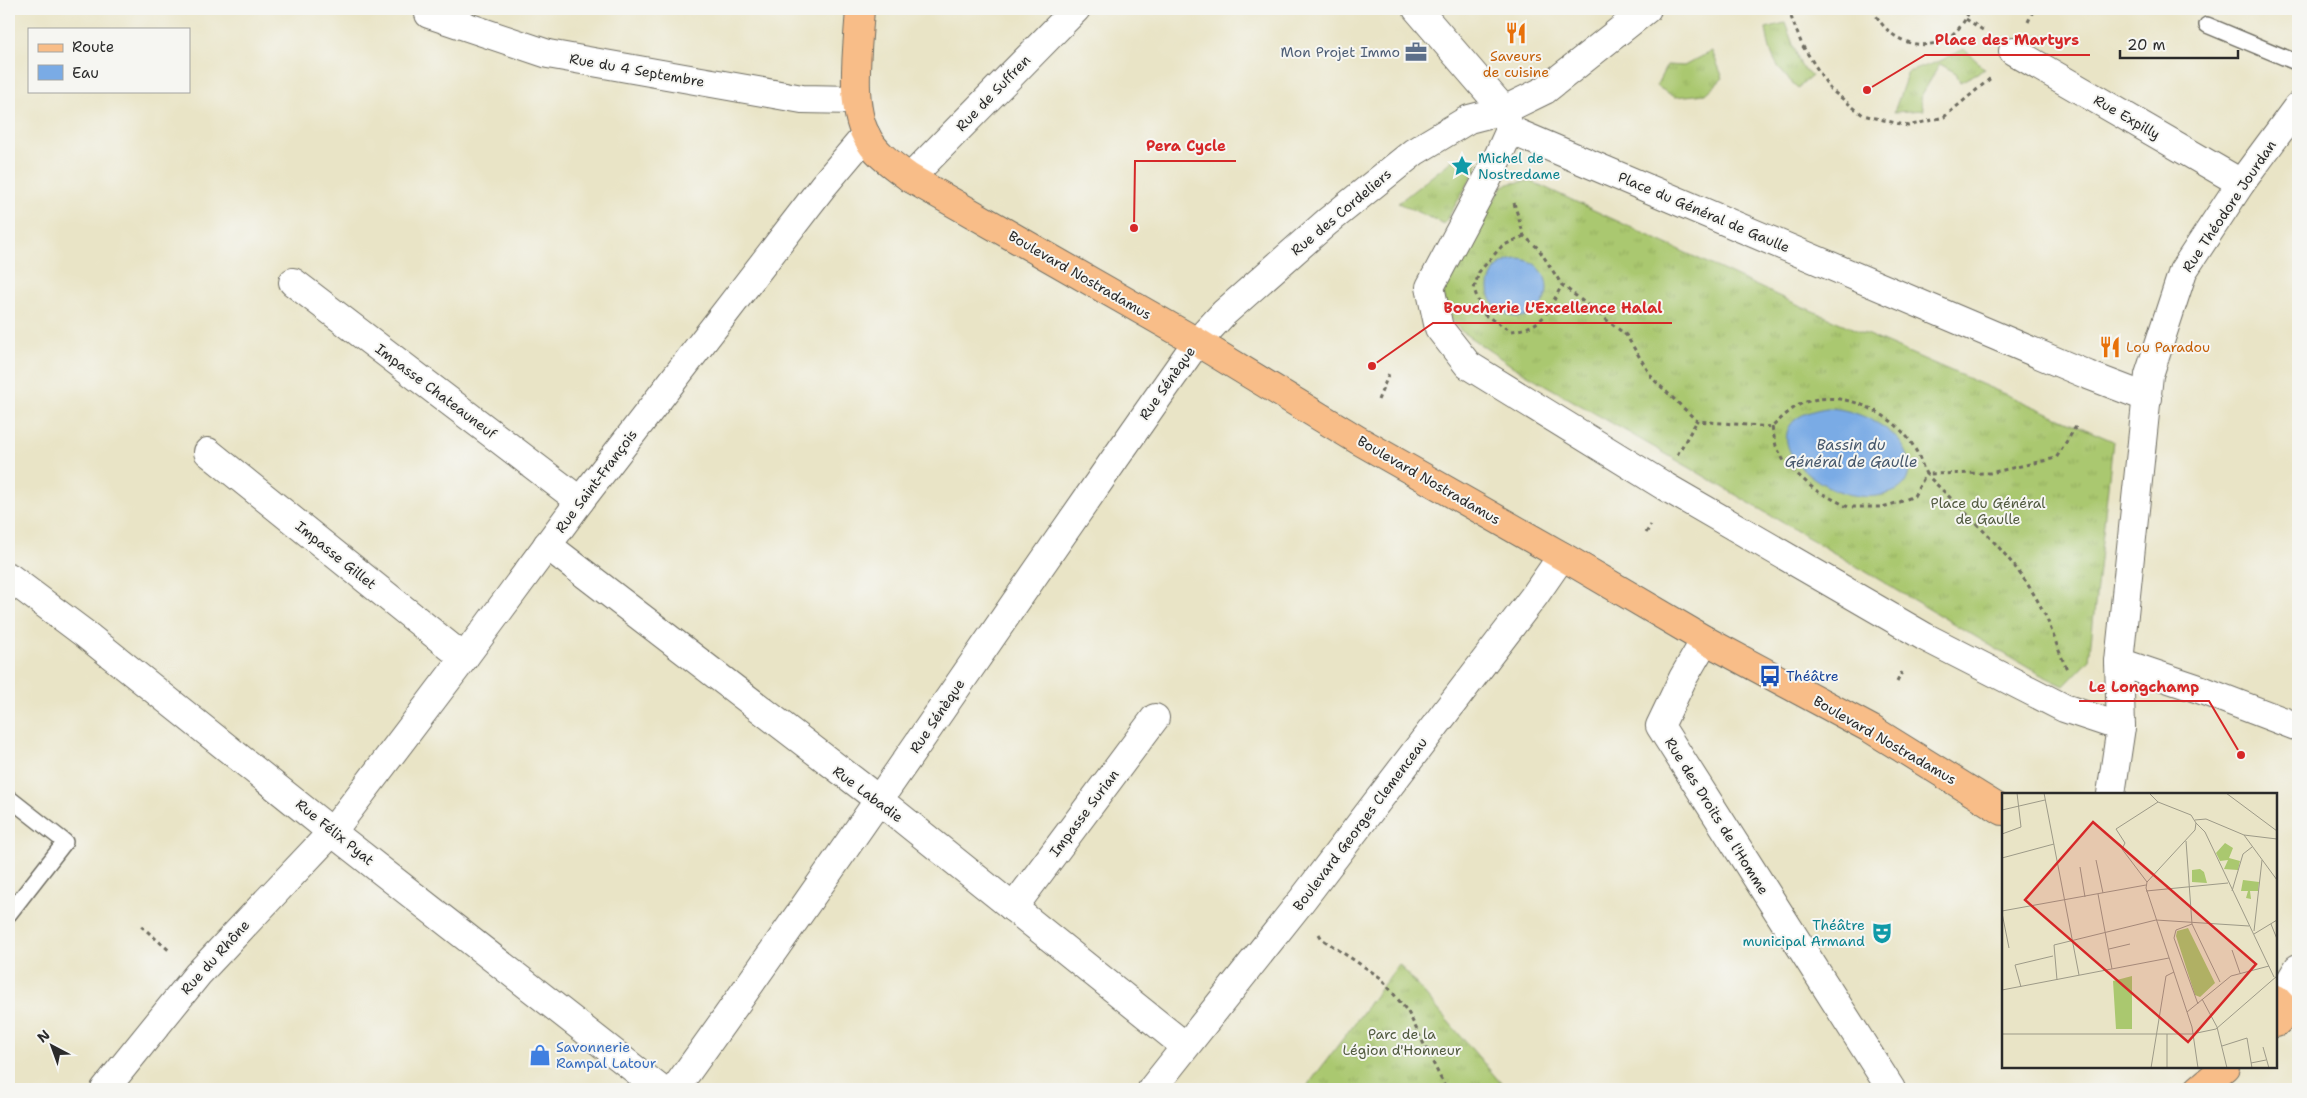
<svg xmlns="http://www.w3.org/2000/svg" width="2307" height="1098" font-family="'Shantell Sans',sans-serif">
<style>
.grass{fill:url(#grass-tufts);stroke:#6a7a4d}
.water{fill:#7aabe5;stroke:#526b88}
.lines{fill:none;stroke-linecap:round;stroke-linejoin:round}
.service-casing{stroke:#6e6c61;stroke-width:18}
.minor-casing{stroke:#6e6c61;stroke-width:30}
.tertiary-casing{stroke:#6e6c61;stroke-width:30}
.primary-casing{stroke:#6e6c61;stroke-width:30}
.path{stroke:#6e6c61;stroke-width:3;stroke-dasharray:4 4;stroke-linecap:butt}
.service{stroke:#fff;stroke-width:15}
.minor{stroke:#fff;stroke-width:28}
.tertiary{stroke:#fff;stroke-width:28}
.primary{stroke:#f8bd88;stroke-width:28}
.labels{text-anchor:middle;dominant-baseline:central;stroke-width:4;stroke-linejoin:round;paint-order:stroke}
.service-label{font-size:14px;fill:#4e5e75;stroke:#f6f6f2;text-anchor:end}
.food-label{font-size:14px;fill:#c56008;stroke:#f6f6f2}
.street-label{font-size:14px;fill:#2b2b2b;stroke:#f6f6f2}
.culture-label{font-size:14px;fill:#0d838f;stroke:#f6f6f2;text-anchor:start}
.park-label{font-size:14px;fill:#515a3f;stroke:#f6f6f2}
.transit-label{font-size:14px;fill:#164399;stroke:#f6f6f2;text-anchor:start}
.shop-label{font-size:14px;fill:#366cbe;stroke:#f6f6f2;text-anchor:start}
.water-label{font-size:15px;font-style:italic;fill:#47586c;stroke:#f6f6f2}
.inset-road{fill:none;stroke:#9d9a88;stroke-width:1}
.view{fill:#d62828;fill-opacity:0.15;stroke:#d62828;stroke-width:2.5}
.inset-edge{fill:none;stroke:#2b2b2b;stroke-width:2.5}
.leader{fill:none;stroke:#d62828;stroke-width:2}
.callout-dot{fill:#d62828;stroke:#f6f6f2;stroke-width:2}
.callout-label{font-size:15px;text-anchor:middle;font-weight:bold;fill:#d62828;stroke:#f6f6f2;stroke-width:4;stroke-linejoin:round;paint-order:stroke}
</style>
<defs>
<pattern id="grass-tufts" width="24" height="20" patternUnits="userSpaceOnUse" patternTransform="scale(1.25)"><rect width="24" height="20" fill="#aac86f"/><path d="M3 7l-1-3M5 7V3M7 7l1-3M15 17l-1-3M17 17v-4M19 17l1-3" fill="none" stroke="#92ac60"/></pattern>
</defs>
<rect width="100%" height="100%" fill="#f6f6f2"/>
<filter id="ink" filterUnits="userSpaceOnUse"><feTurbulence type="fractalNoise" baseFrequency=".02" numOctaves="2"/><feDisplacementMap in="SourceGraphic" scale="10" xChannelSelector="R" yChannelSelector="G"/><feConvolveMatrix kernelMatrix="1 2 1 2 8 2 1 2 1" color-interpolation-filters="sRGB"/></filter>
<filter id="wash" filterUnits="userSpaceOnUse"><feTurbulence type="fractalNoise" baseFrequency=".0096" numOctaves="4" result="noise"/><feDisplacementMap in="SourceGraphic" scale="20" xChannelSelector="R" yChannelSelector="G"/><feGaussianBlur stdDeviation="1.12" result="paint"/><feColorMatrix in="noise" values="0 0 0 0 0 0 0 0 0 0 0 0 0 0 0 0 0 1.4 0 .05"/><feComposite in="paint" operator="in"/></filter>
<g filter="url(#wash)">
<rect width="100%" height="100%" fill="#e9e4c6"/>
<g class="grass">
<path d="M1785,23L1801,66L1812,76L1798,88C1776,69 1770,56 1766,28Z"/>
<polygon points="1964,49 1985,69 1960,82 1956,73 1940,64 1920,98 1924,110 1894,112 1908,72 1940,61"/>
<polygon points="1712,51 1723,78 1706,94 1675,97 1656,86 1667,65 1684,66"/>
<polygon points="1464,156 1477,160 1476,170 1444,224 1398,203 1455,158"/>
<polygon points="1531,181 1785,299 2113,441 2089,660 2064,686 2037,673 1692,469 1512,366 1462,332 1444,309 1444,284 1503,186 1512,183"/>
<polygon points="1399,964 1506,1089 1305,1089"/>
</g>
<g class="water">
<circle cx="1518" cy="288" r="29"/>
<path d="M1827,408C1858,408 1919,436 1908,476C1905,488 1894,493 1882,495C1818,509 1736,421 1827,408Z"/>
</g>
</g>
<g filter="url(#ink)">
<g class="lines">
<g class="service-casing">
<g id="service">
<polyline points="2207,25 2298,63"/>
<polyline points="9,798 65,842 9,914"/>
</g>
</g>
<g class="minor-casing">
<g id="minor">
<polyline points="428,9 429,14 548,54 802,99 856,100"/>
<polyline points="1417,9 1504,110 1510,130 2088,375 2148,398"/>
<polyline points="2013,51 2241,183"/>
<polyline points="1510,130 1491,172 1430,287 1439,328 1468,365 1666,487 1925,637 2064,708 2121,727"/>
<polyline points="910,178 1076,9"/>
<polyline points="293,282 580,501"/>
<polyline points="208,452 464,658"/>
<polyline points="547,545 879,800 1185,1046"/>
<polyline points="9,577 85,634 332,832 660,1089"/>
<polyline points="1705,640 1683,678 1660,726 1891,1089"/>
<polyline points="2119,662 2199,689 2298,727"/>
<polyline points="2111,794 2121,727 2119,662 2149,375 2183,271 2241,183 2298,106"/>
<polyline points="1013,908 1155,718"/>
<polyline points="105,1089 198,974 332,832 464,658 580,501 823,186 866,135"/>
<path d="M675,1089C853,843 1021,590 1197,342L1224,313L1327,222L1414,152L1469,119L1504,110L1545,90L1647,9"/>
<polyline points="1152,1089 1299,904 1535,595 1562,556"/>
</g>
</g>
<g class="tertiary-casing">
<polyline id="tertiary" points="2298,968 2284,991 2288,1012 2298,1008"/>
</g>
<g class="primary-casing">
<g id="primary">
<path d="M860,9C858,45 849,103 866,135C875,154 894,166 910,178L1197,342L1358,440L1562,556L1705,640L1871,729L2003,811"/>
<polyline points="2276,999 2288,1012 2276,1023"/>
<polyline points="2199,1089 2225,1067"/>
</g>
</g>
<g class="path">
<polyline points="1788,9 1802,45 1830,89 1863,115 1908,126 1944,117 1992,77"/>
<path d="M1873,9C1893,55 1952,58 1970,9"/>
<polyline points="1966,19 1986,32"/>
<polyline points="2028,22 2034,9"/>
<path d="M1514,203L1524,236L1538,248L1562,285L1626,335L1653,379L1697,421L1772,427C1783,417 1794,405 1809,401C1847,390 1897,415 1915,449C1920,457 1922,466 1926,474L1990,473L2056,458L2077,425"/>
<path d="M1524,236L1502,246L1479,272L1474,289L1483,314L1511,331C1545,327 1547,312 1562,285"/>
<polyline points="1378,400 1390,371"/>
<path d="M1772,427L1776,446L1785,463L1815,490L1848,507H1882L1900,502L1914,496L1926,474C1967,515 2014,555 2041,607C2052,627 2057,650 2068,671"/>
<polyline points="1677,455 1697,421"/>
<polyline points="1646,533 1651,525"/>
<polyline points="1897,682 1902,672"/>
<polyline points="141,926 171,952"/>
<polyline points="1319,934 1322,939 1381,978 1408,1012 1446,1089"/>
</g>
<use href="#service" class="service"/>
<use href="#minor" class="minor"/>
<use href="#tertiary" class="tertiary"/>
<use href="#primary" class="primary"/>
</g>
</g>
<defs>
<g id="restaurant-bare" transform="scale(1.725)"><path d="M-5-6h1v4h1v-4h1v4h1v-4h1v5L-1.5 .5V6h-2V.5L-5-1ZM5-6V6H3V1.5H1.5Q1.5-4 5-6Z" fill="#e8710a" stroke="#f6f6f2" stroke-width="2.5" paint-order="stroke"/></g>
<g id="office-bare" transform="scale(1.725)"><path d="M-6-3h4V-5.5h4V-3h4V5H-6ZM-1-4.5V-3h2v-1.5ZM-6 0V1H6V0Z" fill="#5c6f8a" stroke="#f6f6f2" stroke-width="2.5" paint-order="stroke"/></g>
<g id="sight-bare" transform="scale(1.725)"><path d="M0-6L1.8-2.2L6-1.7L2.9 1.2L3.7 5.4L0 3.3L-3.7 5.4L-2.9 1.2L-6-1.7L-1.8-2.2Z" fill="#0f9aa8" stroke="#f6f6f2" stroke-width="2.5" paint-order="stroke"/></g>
<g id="bus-bare" transform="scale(1.725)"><path d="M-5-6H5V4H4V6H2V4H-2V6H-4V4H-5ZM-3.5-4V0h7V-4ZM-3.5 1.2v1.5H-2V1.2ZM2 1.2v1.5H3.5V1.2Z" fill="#1a4fb4" stroke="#f6f6f2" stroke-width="2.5" paint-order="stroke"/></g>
<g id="theatre-bare" transform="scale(1.725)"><path d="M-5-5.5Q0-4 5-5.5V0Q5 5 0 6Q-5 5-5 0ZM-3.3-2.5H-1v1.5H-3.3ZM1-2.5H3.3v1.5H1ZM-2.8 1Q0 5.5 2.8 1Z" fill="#0f9aa8" stroke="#f6f6f2" stroke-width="2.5" paint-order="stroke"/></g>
<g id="shop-bare" transform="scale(1.725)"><path d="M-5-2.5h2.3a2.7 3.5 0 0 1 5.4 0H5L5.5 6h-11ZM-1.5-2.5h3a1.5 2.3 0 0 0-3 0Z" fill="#3f7fe0" stroke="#f6f6f2" stroke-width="2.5" paint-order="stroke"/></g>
</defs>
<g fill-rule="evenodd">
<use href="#restaurant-bare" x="1516" y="33"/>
<use href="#office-bare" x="1416" y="52"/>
<use href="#sight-bare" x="1462" y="166"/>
<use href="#restaurant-bare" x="2110" y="347"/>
<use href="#bus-bare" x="1770" y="676"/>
<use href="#theatre-bare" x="1882" y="933"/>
<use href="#shop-bare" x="540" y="1055"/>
</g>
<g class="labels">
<g class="service-label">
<text x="1400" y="52">Mon Projet Immo</text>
</g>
<g class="food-label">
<text x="1516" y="56">Saveurs<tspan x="1516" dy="16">de cuisine</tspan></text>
<text x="2126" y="347" text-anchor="start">Lou Paradou</text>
</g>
<g class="street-label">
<text transform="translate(637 70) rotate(10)">Rue du 4 Septembre</text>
<text transform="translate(993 93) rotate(-46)">Rue de Suffren</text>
<text transform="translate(2127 117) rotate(30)">Rue Expilly</text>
<text transform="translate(2229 206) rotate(-56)">Rue Théodore Jourdan</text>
<text transform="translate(1341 212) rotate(-40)">Rue des Cordeliers</text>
<text transform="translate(1704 212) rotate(23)">Place du Général de Gaulle</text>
<text transform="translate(1080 275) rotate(30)">Boulevard Nostradamus</text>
<text transform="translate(1167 383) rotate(-55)">Rue Sénèque</text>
<text transform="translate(436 391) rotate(37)">Impasse Chateauneuf</text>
<text transform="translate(1429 480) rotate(30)">Boulevard Nostradamus</text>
<text transform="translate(596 481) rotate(-53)">Rue Saint-François</text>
<text transform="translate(336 555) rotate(39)">Impasse Gillet</text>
<text transform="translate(937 716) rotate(-56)">Rue Sénèque</text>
<text transform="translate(1885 740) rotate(30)">Boulevard Nostradamus</text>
<text transform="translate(868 794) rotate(37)">Rue Labadie</text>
<text transform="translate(1084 813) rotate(-53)">Impasse Surian</text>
<text transform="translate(1717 816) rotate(58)">Rue des Droits de l'Homme</text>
<text transform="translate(1360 824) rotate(-53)">Boulevard Georges Clemenceau</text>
<text transform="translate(335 832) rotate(39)">Rue Félix Pyat</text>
<text transform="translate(215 957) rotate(-48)">Rue du Rhône</text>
</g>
<g class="culture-label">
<text x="1478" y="158">Michel de<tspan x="1478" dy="16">Nostredame</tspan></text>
<text x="1865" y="925" text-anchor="end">Théâtre<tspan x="1865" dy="16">municipal Armand</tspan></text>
</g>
<g class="park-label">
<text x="1988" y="503">Place du Général<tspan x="1988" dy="16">de Gaulle</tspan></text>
<text x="1402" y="1034">Parc de la<tspan x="1402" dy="16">Légion d'Honneur</tspan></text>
</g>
<g class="transit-label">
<text x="1786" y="676">Théâtre</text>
</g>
<g class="shop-label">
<text x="556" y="1047">Savonnerie<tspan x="556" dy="16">Rampal Latour</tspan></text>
</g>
<g class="water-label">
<text x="1851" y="445">Bassin du<tspan x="1851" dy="17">Général de Gaulle</tspan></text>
</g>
</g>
<g transform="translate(2002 793)">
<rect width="275" height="275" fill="#e9e4c6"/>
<path d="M186,135L213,190L198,204L193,202L174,143L175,138ZM130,183V236H114L111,188Z" fill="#aac86f"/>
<path d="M223,50L231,55L227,65L238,68L236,77L222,76L226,67L218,68L214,60ZM198,76L202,79L205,90L190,89V77ZM241,87L257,89L256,98H248L249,106L244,105L246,98H239Z" fill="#aac86f"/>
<path class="inset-road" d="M42,0L77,182M147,0L156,9L189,22L194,30L193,37L145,89L144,95L190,234L196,275M224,0L275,38M0,17L43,7M193,27L204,26L242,42L275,46M194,30L203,39L272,184M0,41L19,34L15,0M242,42L275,87M184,48L190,131L218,189M0,65L52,51M94,67L101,100M78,74L83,104M145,89L120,56L123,50L114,36L156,9M144,98L226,90M230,98L241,61L250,54M96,101L110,176M0,118L144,92M0,120L7,155M190,131L174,137L172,145L196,211M269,131L275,146M252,138L260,67M252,141L275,127M107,156L128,151M230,157L238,180M55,187L52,152L154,127L247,133M19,194L13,172L51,163M0,197L167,165M200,206L215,234L225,275M185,219L229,183L267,173M0,241H190M190,241L214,236L275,183M220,253L245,245L250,275M261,254L267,275M249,270L264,267M149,275L164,183L172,179M165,275V241"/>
<path class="view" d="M91,29L254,171L186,249L23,107Z"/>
<rect width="275" height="275" class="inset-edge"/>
</g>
<path class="leader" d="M1867 90L1925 55H2090M1134 228L1135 161H1236M1372 366L1433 323H1672M2241 755L2209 701H2079"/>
<g class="callout-dot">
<circle cx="1867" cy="90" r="5"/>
<circle cx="1134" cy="228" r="5"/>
<circle cx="1372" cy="366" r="5"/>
<circle cx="2241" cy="755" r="5"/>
</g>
<g class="callout-label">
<text x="2007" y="45">Place des Martyrs</text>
<text x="1186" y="151">Pera Cycle</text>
<text x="1553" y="313">Boucherie L'Excellence Halal</text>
<text x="2144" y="692">Le Longchamp</text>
</g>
<rect width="2307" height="1098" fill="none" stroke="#f6f6f2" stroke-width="30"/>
<rect x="28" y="28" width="162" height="65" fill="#f6f6f2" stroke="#a5a5a2"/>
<rect x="38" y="44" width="25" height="8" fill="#f8bd88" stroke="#a5a5a2"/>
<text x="72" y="52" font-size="15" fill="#2b2b2b">Route</text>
<rect x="38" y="65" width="25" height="15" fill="#7aabe5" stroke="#a5a5a2"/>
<text x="72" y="78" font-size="15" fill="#2b2b2b">Eau</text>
<g transform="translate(52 1046) rotate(319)" stroke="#f6f6f2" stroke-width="4" paint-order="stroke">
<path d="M0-4L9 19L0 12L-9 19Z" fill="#2b2b2b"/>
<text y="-8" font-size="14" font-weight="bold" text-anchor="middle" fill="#2b2b2b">N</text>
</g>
<path d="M2120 50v8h118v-8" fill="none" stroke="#2b2b2b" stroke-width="2.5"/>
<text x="2127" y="50" font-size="15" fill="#2b2b2b" stroke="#f6f6f2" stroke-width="4" paint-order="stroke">20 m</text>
</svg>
